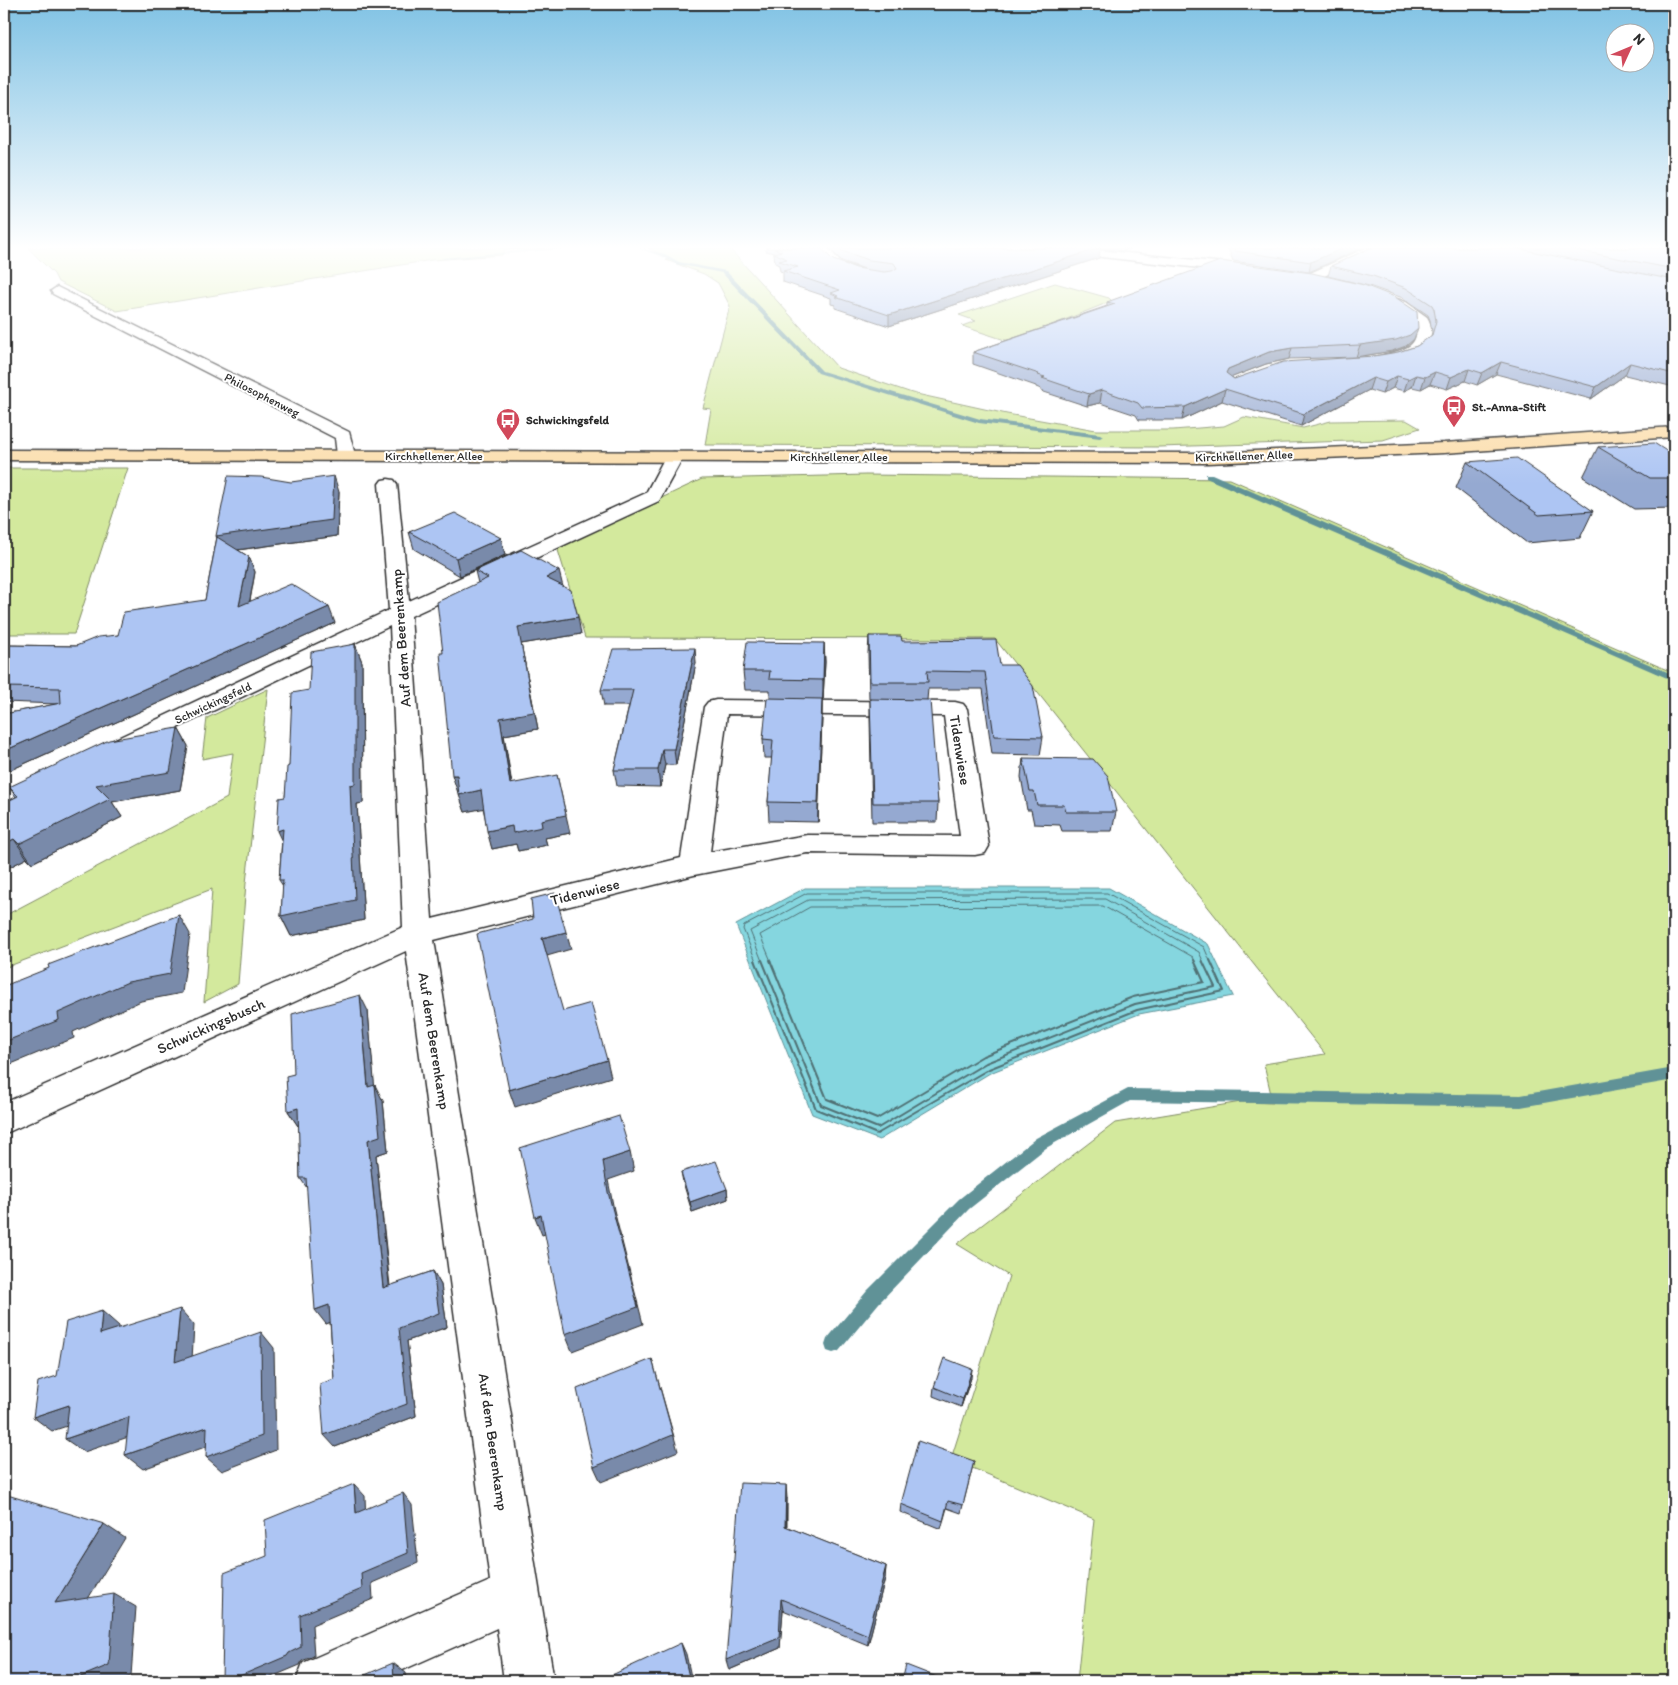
<svg xmlns="http://www.w3.org/2000/svg" width="1678" height="1685" font-family="Itim,sans-serif">
<style>
.green{fill:#d3e99d;stroke:#7f8a64}
.water{fill:#85d6df;stroke:#619297}
.lines{fill:none;stroke-linecap:round;stroke-linejoin:round}
.shore-far1{stroke:#4f6f73;stroke-width:1}
.shore{stroke:#4f6f73;stroke-width:2}
.stream{fill:#619297;fill-rule:evenodd}
.minor-casing{stroke:#2b2b2b;stroke-width:3}
.major-casing{stroke:#2b2b2b;stroke-width:3}
.minor{fill:#fff;fill-rule:evenodd}
.major{fill:#fbddab;fill-rule:evenodd}
.wall{fill:#95a9d1;stroke:#2b2b2b}
.shaded-wall{fill:#798aaa;stroke:#2b2b2b}
.building{fill:#adc5f3;stroke:#2b2b2b}
.labels{text-anchor:middle;dominant-baseline:central;stroke-width:4;stroke-linejoin:round;paint-order:stroke}
.far-street-label{font-size:12px;fill:#2b2b2b;stroke:#fff}
.far-poi-label{font-size:12px;font-weight:bold;fill:#2b2b2b;stroke:#fff;text-anchor:start}
.street-label{font-size:15px;fill:#2b2b2b;stroke:#fff}
</style>
<rect width="100%" height="100%" fill="#fff"/>
<filter id="ink" filterUnits="userSpaceOnUse"><feTurbulence type="fractalNoise" baseFrequency=".02" numOctaves="2"/><feDisplacementMap in="SourceGraphic" scale="10" xChannelSelector="R" yChannelSelector="G"/><feConvolveMatrix kernelMatrix="1 2 1 2 8 2 1 2 1" color-interpolation-filters="sRGB"/></filter>
<g filter="url(#ink)">
<g class="green">
<polygon points="28,248 545,248 505,250 502,255 432,260 117,311 58,282 54,274"/>
<polygon points="648,248 729,248 838,368 912,393 1007,414 1096,430 1173,430 1224,426 1244,417 1303,428 1331,421 1406,420 1420,428 1383,440 1159,447 705,445 711,409 703,408 730,306 718,283 704,274 666,260 672,259"/>
<polygon points="1055,283 1109,298 1112,301 1014,340 1005,340 962,326 976,321 959,315"/>
<polygon points="4,468 128,468 74,634 4,634"/>
<polygon points="866,475 1230,479 1674,673 1674,1681 1077,1681 1094,1519 951,1459 1009,1276 957,1244 1115,1123 1241,1102 1273,1103 1264,1064 1325,1054 995,639 585,638 557,547 702,479"/>
<polygon points="268,689 246,883 238,984 204,1002 212,889 4,968 4,916 227,798 233,753 202,759 207,718"/>
</g>
<polygon class="water" points="805,888 1109,888 1208,944 1233,996 1139,1014 990,1073 879,1140 812,1114 736,925"/>
<g class="lines">
<g class="shore-far1">
<polyline points="756,961 743,929 744,926 807,893 1107,893 1204,947 1210,961"/>
<polyline points="762,961 750,931 808,900 1105,899 1199,952 1203,961"/>
<polyline points="771,961 760,935 810,907 1103,906 1193,957 1195,961"/>
</g>
<g class="shore">
<polyline points="755,960 816,1109 877,1134 989,1069 1137,1010 1224,991 1210,960"/>
<polyline points="762,960 821,1105 878,1128 986,1063 1135,1004 1215,987 1202,960"/>
<polyline points="770,960 827,1099 877,1119 983,1056 1133,997 1204,982 1194,960"/>
</g>
<g class="stream">
<polygon points="554,248 570,248 444,259 442,258"/>
<polygon points="638,248 665,254 679,262 726,271 822,371 980,419 1100,434 1103,436 1100,438 979,423 818,373 722,273 676,264 661,256"/>
<polygon points="1206,474 1212,474 1674,675 1674,681 1206,478"/>
<polygon points="1674,1068 1674,1080 1521,1107 1130,1101 1046,1148 969,1209 879,1303 839,1351 833,1353 827,1351 825,1345 827,1339 867,1291 959,1199 1036,1138 1128,1089 1521,1095"/>
</g>
<g class="minor-casing">
<g id="minor">
<polygon points="816,248 828,248 841,263 863,270 865,273 859,277 833,269"/>
<polygon points="1042,248 1078,248 1245,265 1251,269 1245,273 1048,251"/>
<polygon points="1366,248 1381,248 1314,281 1306,281 1304,278 1306,275"/>
<polygon points="57,287 349,432 355,455 352,459 340,459 337,455 335,438 53,294 51,291"/>
<path d="M1384,295L1406,302L1427,317C1445,347 1410,358 1388,362L1383,361L1381,358L1383,355C1405,349 1420,348 1416,322L1396,308L1379,302L1378,299Z"/>
<path d="M674,452L680,453L683,457L659,501L411,616L432,919L681,858L704,707L708,702L716,700L955,702L963,704L967,709L989,846L985,853L975,855L807,853L694,875L434,940L554,1681H504L497,1628L378,1681H296L303,1663L490,1581L406,951L4,1134V1103L403,927L390,626L123,754L114,757L105,754L102,749L105,744L389,610L379,484L382,480L388,479L394,480L397,484L409,601L646,493L665,457L668,453ZM727,714L944,716L960,836L807,835L710,852Z"/>
<polygon points="48,772 57,774 61,780 57,786 13,807 4,810 4,791"/>
</g>
</g>
<g class="major-casing">
<polygon id="major" points="1674,427 1674,437 1444,453 1207,463 4,460 4,450 1207,453 1444,443"/>
</g>
<use href="#minor" class="minor"/>
<use href="#major" class="major"/>
</g>
<g class="wall">
<polygon points="766,248 821,248 833,260 856,268 865,269 842,261 829,248 1093,248 1099,258 889,326 835,308 835,305 831,304 831,298 783,282 783,272 780,271 779,265 775,263 774,253 766,251"/>
<polygon points="1094,248 1132,248 1123,251"/>
<polygon points="1228,248 1362,248 1309,272 1233,261"/>
<polygon points="1370,248 1674,248 1674,387 1625,375 1591,399 1496,374 1477,385 1465,381 1447,389 1430,384 1421,389 1412,387 1404,391 1393,388 1382,394 1369,390 1301,426 1222,401 1182,420 1139,420 1136,415 1100,403 1087,406 1041,391 1041,389 1036,387 1036,386 973,364 973,352 1107,306 1107,302 1414,339 1406,346 1392,351 1356,357 1289,359 1266,364 1232,377 1234,379 1398,352 1417,346 1431,336 1432,332 1430,320 1428,315 1403,298 1369,286 1328,276 1331,266"/>
<polygon points="1598,447 1668,452 1674,451 1674,508 1634,509 1583,477"/>
<polygon points="1467,462 1593,511 1580,538 1527,543 1456,488"/>
<polygon points="339,492 337,536 238,550 249,557 255,572 250,601 335,623 4,773 4,714 57,704 4,702 4,645 76,646 118,635 205,600 217,537 216,536"/>
<polygon points="409,532 501,538 505,555 460,576 414,549"/>
<polygon points="475,571 562,586 581,634 521,644 538,729 504,735 512,784 570,833 545,838 547,845 518,851 516,844 492,849 483,808 465,812 459,793 458,793 443,653 478,583"/>
<polygon points="869,636 902,641 1000,665 1043,737 1040,755 992,754 983,689 928,689 927,700 938,803 937,822 872,822 870,717 870,699 869,699 868,653"/>
<polygon points="824,643 825,662 823,699 822,699 822,717 818,822 769,821 768,802 772,758 764,758 763,739 770,698 770,690 745,690 743,671"/>
<polygon points="355,644 362,662 363,803 357,804 364,920 291,936 281,916 283,886 279,880 285,797 289,766 309,690"/>
<polygon points="696,663 676,765 665,765 660,787 617,786 614,770 629,706 604,706 601,690"/>
<polygon points="178,728 188,746 180,790 112,802 122,817 32,863 27,858 4,870 4,803 16,797 9,787"/>
<polygon points="1023,758 1116,812 1112,831 1062,831 1060,825 1034,824 1031,810 1027,810 1021,777"/>
<polygon points="368,1011 374,1085 383,1101 388,1151 376,1155 390,1286 433,1271 441,1285 447,1327 407,1341 416,1416 335,1447 334,1379 330,1322 326,1324 307,1188 300,1178 299,1126 298,1126 288,1111 294,1074"/>
<polygon points="681,1172 727,1189 728,1199 692,1212 683,1182"/>
<polygon points="971,1378 961,1407 933,1396 934,1387"/>
<polygon points="974,1461 961,1513 947,1508 941,1529 900,1512 901,1504"/>
<polygon points="787,1498 787,1527 886,1566 885,1578 868,1645 783,1610 780,1648 729,1670"/>
</g>
<g class="shaded-wall">
<polygon points="1100,248 1099,258 889,326 889,315"/>
<polygon points="1124,248 1132,248 1123,251"/>
<polygon points="1343,248 1362,248 1309,272 1311,262"/>
<polygon points="1418,328 1414,339 1406,346 1392,351 1356,357 1360,345"/>
<polygon points="1292,348 1289,359 1266,364 1225,380 1226,373 1228,369 1269,352"/>
<polygon points="1501,362 1496,374 1477,385 1482,373"/>
<polygon points="1630,363 1625,375 1591,399 1596,387"/>
<polygon points="1469,369 1465,381 1447,389 1451,377"/>
<polygon points="1435,372 1430,384 1421,389 1425,377"/>
<polygon points="1416,375 1412,387 1404,391 1408,379"/>
<polygon points="1397,376 1393,388 1382,394 1386,382"/>
<polygon points="1373,378 1369,390 1301,426 1304,414"/>
<polygon points="1225,389 1222,401 1182,420 1185,407"/>
<polygon points="1102,390 1100,403 1087,406 1089,394"/>
<polygon points="334,476 339,492 337,536 223,552 216,536"/>
<polygon points="501,538 505,555 460,576 456,558"/>
<polygon points="249,557 255,572 246,621 239,606"/>
<polygon points="559,571 563,587 546,578"/>
<polygon points="329,607 335,623 4,773 4,751"/>
<polygon points="578,617 581,634 521,644 538,729 504,735 514,801 510,784 500,718 518,627"/>
<polygon points="824,643 825,662 823,699 823,680"/>
<polygon points="355,644 362,662 363,803 357,804 364,920 291,936 281,916 350,785"/>
<polygon points="695,648 696,663 676,765 674,749"/>
<polygon points="822,699 822,717 818,822 818,803"/>
<polygon points="178,728 188,746 180,790 112,802 122,817 32,863 19,844 96,785"/>
<polygon points="662,749 665,765 660,787 658,770"/>
<polygon points="452,775 457,775 463,792 458,793"/>
<polygon points="557,775 570,833 545,838 547,845 518,851 516,844 492,849 487,831 541,820"/>
<polygon points="481,790 486,808 465,812 459,795"/>
<polygon points="283,829 286,850 277,831"/>
<polygon points="14,839 27,858 4,870 4,844"/>
<polygon points="179,915 190,934 182,993 141,1001 73,1032 74,1038 4,1067 4,1042 58,1013"/>
<polygon points="566,932 571,949 547,956 542,938"/>
<polygon points="360,995 368,1011 376,1103 368,1087"/>
<polygon points="607,1060 611,1077 515,1107 509,1090"/>
<polygon points="375,1085 383,1101 388,1151 376,1155 391,1303 383,1288 368,1140"/>
<polygon points="298,1108 307,1123 298,1126 288,1111"/>
<polygon points="630,1152 634,1171 608,1180 614,1210 643,1324 572,1351 565,1334 603,1161"/>
<polygon points="727,1189 728,1199 692,1212 690,1202"/>
<polygon points="541,1215 548,1233 542,1235 535,1217"/>
<polygon points="433,1271 441,1285 447,1327 407,1341 416,1416 335,1447 324,1435 399,1328"/>
<polygon points="329,1305 339,1319 326,1324 315,1310"/>
<polygon points="180,1309 194,1325 191,1377 175,1362"/>
<polygon points="102,1311 119,1326 117,1350 100,1334"/>
<polygon points="261,1332 274,1348 276,1450 222,1471 206,1457"/>
<polygon points="652,1359 678,1451 601,1482 594,1467"/>
<polygon points="972,1369 971,1378 961,1407 963,1399"/>
<polygon points="69,1405 88,1419 52,1431 33,1417"/>
<polygon points="129,1417 146,1431 84,1452 65,1439"/>
<polygon points="207,1427 222,1441 143,1469 125,1455"/>
<polygon points="354,1484 365,1496 366,1524 356,1513"/>
<polygon points="786,1485 787,1498 786,1539 785,1526"/>
<polygon points="403,1493 412,1505 418,1563 372,1583 373,1599 312,1625 314,1656 302,1661 300,1665 262,1681 228,1681 300,1615 361,1573"/>
<polygon points="104,1524 125,1538 78,1615 55,1603"/>
<polygon points="886,1566 885,1578 868,1645 868,1635"/>
<polygon points="114,1594 136,1607 131,1676 119,1681 71,1681"/>
<polygon points="781,1599 783,1610 780,1648 729,1670 726,1660"/>
<polygon points="681,1643 686,1654 692,1681 690,1681"/>
<polygon points="393,1663 406,1673 407,1681 394,1681"/>
</g>
<g class="building">
<polygon points="778,248 821,248 833,260 856,268 884,272 892,271 897,268 894,263 869,260 842,251 839,248 1100,248 889,315 835,297 838,296 831,293 840,290 783,271 798,267 779,261 787,259 774,253 782,251 774,249"/>
<polygon points="1234,248 1343,248 1311,262 1235,251"/>
<polygon points="1370,248 1515,248 1674,280 1674,374 1630,363 1596,387 1501,362 1482,373 1469,369 1451,377 1435,372 1425,377 1416,375 1408,379 1397,376 1386,382 1373,378 1304,414 1225,389 1185,407 1142,408 1138,403 1102,390 1089,394 1042,378 1045,377 1038,375 1039,374 973,352 1115,304 1107,302 1220,261 1312,273 1364,285 1395,297 1417,312 1418,328 1410,335 1396,340 1360,345 1292,348 1269,352 1228,369 1226,373 1234,379 1283,362 1374,356 1398,352 1417,346 1432,335 1436,321 1434,309 1432,305 1406,288 1373,276 1331,266"/>
<polygon points="1566,248 1674,248 1674,269"/>
<polygon points="1654,443 1668,452 1674,451 1674,478 1650,478 1598,447"/>
<polygon points="1517,458 1593,511 1539,515 1467,462"/>
<polygon points="228,476 261,477 291,482 334,476 332,520 216,536"/>
<polygon points="455,513 501,538 456,558 409,532"/>
<polygon points="217,537 249,557 239,606 291,584 329,607 4,751 4,714 61,703 60,688 4,687 4,645 76,646 98,637 118,635 124,612 205,600"/>
<polygon points="521,550 559,571 546,578 571,590 578,617 518,627 534,712 500,718 510,784 557,775 566,815 541,820 542,827 513,833 512,826 487,831 481,790 459,795 457,775 452,775 440,653 443,653 437,602 488,578 475,571"/>
<polygon points="869,636 901,636 902,641 996,640 1000,665 1017,665 1033,686 1043,737 994,736 985,672 927,671 928,682 870,682"/>
<polygon points="747,642 824,643 823,680 769,679 770,671 743,671"/>
<polygon points="355,644 355,784 350,785 355,900 281,916 283,880 279,880 283,829 277,831 279,798 285,797 287,767 289,766 292,693 309,690 311,652"/>
<polygon points="695,648 674,749 662,749 658,770 614,770 633,690 601,690 613,649"/>
<polygon points="767,698 822,699 818,803 768,802 773,740 763,739"/>
<polygon points="870,699 930,700 938,803 873,803"/>
<polygon points="178,728 170,772 96,785 110,799 19,844 14,839 4,844 4,803 18,796 9,787 109,740"/>
<polygon points="1023,758 1093,759 1108,776 1116,812 1066,812 1064,805 1037,805 1034,791 1030,791"/>
<polygon points="555,893 566,932 542,938 563,1011 591,1003 607,1060 509,1090 477,934 533,919 531,899"/>
<polygon points="179,915 170,974 128,982 58,1013 59,1020 4,1042 4,986 49,968 48,965"/>
<polygon points="360,995 368,1087 375,1085 380,1136 368,1140 383,1288 433,1271 439,1313 399,1328 407,1404 324,1435 320,1384 334,1379 329,1305 315,1310 306,1178 300,1178 298,1108 288,1111 286,1076 294,1074 292,1014"/>
<polygon points="619,1116 630,1152 603,1161 608,1192 638,1307 565,1334 541,1215 535,1217 520,1148"/>
<polygon points="716,1161 727,1189 690,1202 681,1172"/>
<polygon points="180,1309 175,1362 261,1332 262,1436 206,1457 207,1427 125,1455 129,1417 65,1439 69,1405 33,1417 38,1382 57,1376 66,1322 102,1311 100,1334"/>
<polygon points="944,1358 972,1369 963,1399 934,1387"/>
<polygon points="652,1359 673,1435 594,1467 577,1389"/>
<polygon points="918,1441 974,1461 963,1505 948,1501 943,1521 901,1504"/>
<polygon points="740,1483 786,1485 785,1526 886,1566 868,1635 781,1599 779,1638 726,1660"/>
<polygon points="354,1484 356,1513 403,1493 408,1553 361,1573 362,1589 300,1615 301,1647 289,1653 287,1656 228,1681 222,1681 224,1573 267,1556 265,1520"/>
<polygon points="4,1494 104,1524 55,1603 114,1594 109,1665 71,1681 4,1681"/>
<polygon points="681,1643 690,1681 599,1681"/>
<polygon points="393,1663 394,1681 351,1681"/>
<polygon points="906,1665 947,1681 902,1681"/>
<polygon points="445,1678 445,1681 439,1681"/>
</g>
</g>
<linearGradient id="sky" x2="0" y2="1"><stop stop-color="#80c2e4"/><stop offset="0.51" stop-color="#fff"/><stop offset="1" stop-color="#fff" stop-opacity="0"/></linearGradient>
<rect width="1678" height="484" fill="url(#sky)"/>
<defs>
<g id="bus-pin" transform="scale(1.25)"><path d="M0 17L-7.5 6A9.5 9.5 0 1 1 7.5 6Z" fill="#d1495b" stroke="#fff"/><path d="M-5-6H5V4H4V6H2V4H-2V6H-4V4H-5ZM-3.5-4V0h7V-4ZM-3.5 1.2v1.5H-2V1.2ZM2 1.2v1.5H3.5V1.2Z" fill="#fff"/></g>
</defs>
<g fill-rule="evenodd">
<use href="#bus-pin" x="1454" y="407"/>
<use href="#bus-pin" x="508" y="420"/>
</g>
<g class="labels">
<g class="far-street-label">
<text transform="translate(262 395) rotate(27)">Philosophenweg</text>
<text x="434" y="456">Kirchhellener Allee</text>
<text transform="translate(1244 456) rotate(-2)">Kirchhellener Allee</text>
<text x="839" y="457">Kirchhellener Allee</text>
<text transform="translate(213 703) rotate(-25)">Schwickingsfeld</text>
</g>
<g class="far-poi-label">
<text x="1472" y="407">St.-Anna-Stift</text>
<text x="526" y="420">Schwickingsfeld</text>
</g>
<g class="street-label">
<text transform="translate(401 638) rotate(-94)">Auf dem Beerenkamp</text>
<text transform="translate(960 750) rotate(81)">Tidenwiese</text>
<text transform="translate(585 892) rotate(-14)">Tidenwiese</text>
<text transform="translate(211 1026) rotate(-24)">Schwickingsbusch</text>
<text transform="translate(434 1041) rotate(81)">Auf dem Beerenkamp</text>
<text transform="translate(493 1442) rotate(82)">Auf dem Beerenkamp</text>
</g>
</g>
<rect width="1678" height="1685" fill="none" stroke="#fff" stroke-width="20"/>
<rect x="10" y="10" width="1658" height="1665" fill="none" stroke="#2b2b2b" stroke-width="2" filter="url(#ink)"/>
<g transform="translate(1630 48) rotate(46)"><circle r="24" fill="#ffffff" stroke="#aaaaaa"/>
<path d="M0-4L9 19L0 12L-9 19Z" fill="#d1495b"/>
<text y="-8" font-size="14" font-weight="bold" text-anchor="middle" fill="#2b2b2b">N</text>
</g>
</svg>
